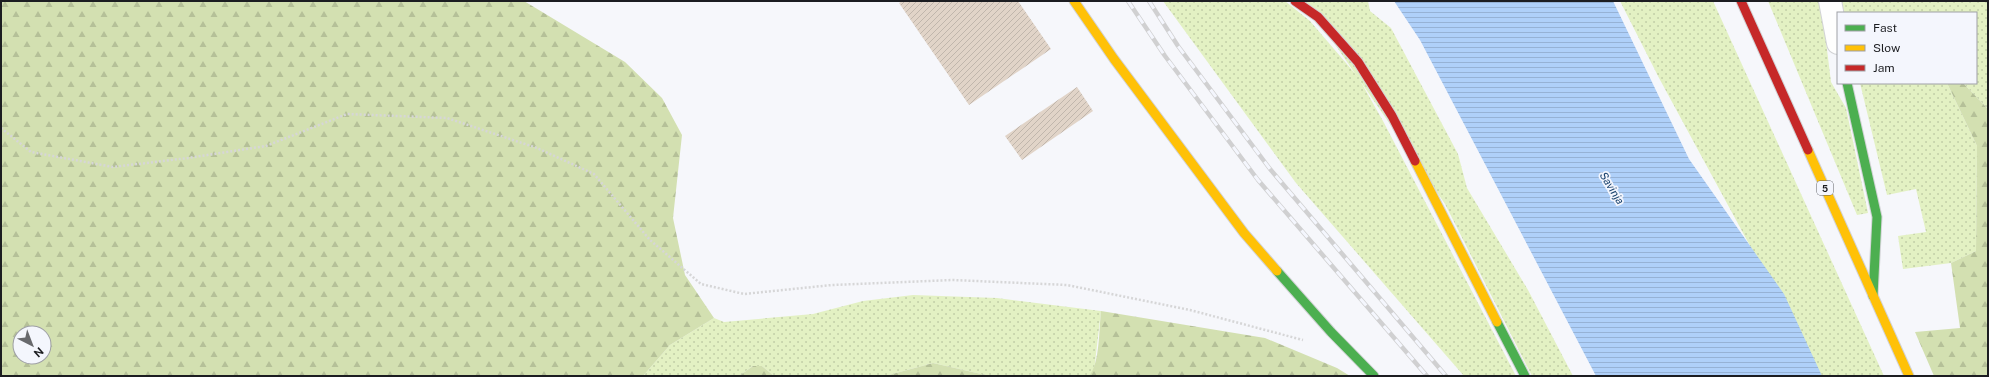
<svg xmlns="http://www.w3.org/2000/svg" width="1989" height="377" font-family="'Public Sans',sans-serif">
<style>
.grass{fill:url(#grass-dots)}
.forest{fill:url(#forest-firs);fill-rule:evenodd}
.water{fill:url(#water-rules)}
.building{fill:url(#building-hatch)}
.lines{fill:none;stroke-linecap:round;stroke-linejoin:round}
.street-casing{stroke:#d2d3d6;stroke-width:24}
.fast-casing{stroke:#d2d3d6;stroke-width:11}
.slow-casing{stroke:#d2d3d6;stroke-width:11}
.jam-casing{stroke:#d2d3d6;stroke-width:11}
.path{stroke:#d6d6d7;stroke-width:2.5;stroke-dasharray:2 2;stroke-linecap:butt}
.street{stroke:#fefefe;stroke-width:22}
.fast{stroke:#4caf50;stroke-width:9}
.slow{stroke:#ffc107;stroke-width:9}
.jam{stroke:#c62828;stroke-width:9}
.rail-casing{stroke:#d0d0d1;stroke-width:4.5}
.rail{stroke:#f4f6fd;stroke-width:3;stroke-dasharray:9;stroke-linecap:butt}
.labels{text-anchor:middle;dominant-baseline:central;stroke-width:3.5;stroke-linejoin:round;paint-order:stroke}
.shield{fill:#f4f6fd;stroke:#5d5e63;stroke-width:1}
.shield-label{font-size:9px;font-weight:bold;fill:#1c1d21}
.water-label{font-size:11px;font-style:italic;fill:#153f6b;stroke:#f4f6fd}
</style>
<defs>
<pattern id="grass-dots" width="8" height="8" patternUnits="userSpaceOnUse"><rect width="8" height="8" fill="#e3f1c3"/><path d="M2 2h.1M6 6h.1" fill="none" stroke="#c2cea7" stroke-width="1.8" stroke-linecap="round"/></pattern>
<pattern id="forest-firs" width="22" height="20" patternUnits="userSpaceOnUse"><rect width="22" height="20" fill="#d3e0b1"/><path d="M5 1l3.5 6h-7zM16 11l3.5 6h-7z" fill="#b5c098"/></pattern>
<pattern id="water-rules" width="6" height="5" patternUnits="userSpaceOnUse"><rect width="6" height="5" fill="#afd0f9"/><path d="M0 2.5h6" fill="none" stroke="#96b2d5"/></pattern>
<pattern id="building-hatch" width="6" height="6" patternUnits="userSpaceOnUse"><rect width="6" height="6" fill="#e1d4c8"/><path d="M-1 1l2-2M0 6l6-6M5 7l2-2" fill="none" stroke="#c0b6ac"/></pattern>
</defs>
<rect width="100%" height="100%" fill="#f6f7fb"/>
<g class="grass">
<polygon points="1163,1 1285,1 1310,21 1358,77 1383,121 1516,376 1464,376 1296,183"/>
<polygon points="1305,1 1368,1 1370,11 1391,28 1458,154 1467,188 1528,290 1573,376 1532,376 1445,204"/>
<polygon points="1620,1 1713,1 1884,376 1817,376 1800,338 1659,78"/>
<polygon points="1768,1 1821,1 1831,82 1846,108 1868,213 1857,215"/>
<polygon points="1840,1 1988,1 1988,109 1963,83 1976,83 1976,13 1844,13"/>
<polygon points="1860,83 1947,83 1977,146 1976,251 1951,263 1903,269 1898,236 1926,232 1916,189 1887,195"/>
<polygon points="913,295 997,298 1101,311 1094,371 1089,376 990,376 933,363 885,376 774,376 762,366 753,366 739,376 643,376 670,345 714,318 724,322 813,314 863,301"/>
</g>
<g class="forest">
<path d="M1,1H524L625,62L662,98L682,135L673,218L685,275L714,318L670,345L643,376H1ZM20,333H44V357H20Z"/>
<polygon points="1947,83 1963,83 1988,109 1988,376 1934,376 1915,332 1960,328 1951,263 1976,251 1977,146"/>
<path d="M1101,311L1265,338L1337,368L1350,376H1089C1100,364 1099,327 1101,311Z"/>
<polygon points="933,363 990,376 885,376"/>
<polygon points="753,366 762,366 774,376 739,376"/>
</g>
<polygon class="water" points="1394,1 1613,1 1689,159 1784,294 1822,376 1596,376 1420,40"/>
<g class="building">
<polygon points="902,1 1018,1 1051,49 969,105 899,3"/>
<polygon points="1077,87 1093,111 1022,160 1005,136"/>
</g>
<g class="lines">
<g class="street-casing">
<polyline id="street" points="1830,1 1838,43"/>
</g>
<g class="fast-casing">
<g id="fast">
<polyline points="1847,83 1877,217 1873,296"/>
<polyline points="1277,271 1331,332 1374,376"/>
<polyline points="1497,322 1525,376"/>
</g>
</g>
<g class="slow-casing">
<g id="slow">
<polyline points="1074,1 1114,59 1244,233 1277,271"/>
<polyline points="1808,150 1909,376"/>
<polyline points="1415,161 1497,322"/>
</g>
</g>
<g class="jam-casing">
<g id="jam">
<polyline points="1295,1 1318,17 1358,62 1392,116 1415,161"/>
<polyline points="1741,1 1808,150"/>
</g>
</g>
<polyline class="path" points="1,128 31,152 113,167 188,158 266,146 347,114 447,118 537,148 594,174 650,240 701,284 744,294 832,285 953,280 1067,285 1190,310 1303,340"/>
<use href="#street" class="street"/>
<use href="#fast" class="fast"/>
<use href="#slow" class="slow"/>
<use href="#jam" class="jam"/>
<g class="rail-casing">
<g id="rail">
<polyline points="1128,1 1165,56 1258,180 1427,376"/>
<polyline points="1149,1 1178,46 1270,169 1446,376"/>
</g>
</g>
<use href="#rail" class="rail"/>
</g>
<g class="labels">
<rect class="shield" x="1817" y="181" width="16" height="14" rx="3"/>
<g class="shield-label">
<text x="1825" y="188">5</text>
</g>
<g class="water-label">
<text transform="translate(1612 188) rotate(58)">Savinja</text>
</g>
</g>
<rect width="1989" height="377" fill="none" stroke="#1c1d21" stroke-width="4"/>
<rect x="1837" y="12" width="140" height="72" fill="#f4f6fd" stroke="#9e9fa5"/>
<rect x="1845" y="25" width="20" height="6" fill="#4caf50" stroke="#9e9fa5"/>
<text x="1873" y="32" font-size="12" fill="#1c1d21">Fast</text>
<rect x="1845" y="45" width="20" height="6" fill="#ffc107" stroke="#9e9fa5"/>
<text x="1873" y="52" font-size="12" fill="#1c1d21">Slow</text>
<rect x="1845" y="65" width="20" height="6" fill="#c62828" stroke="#9e9fa5"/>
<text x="1873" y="72" font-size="12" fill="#1c1d21">Jam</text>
<g transform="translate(32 345) rotate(138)"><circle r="19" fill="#f4f6fd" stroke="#9e9fa5"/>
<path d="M0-3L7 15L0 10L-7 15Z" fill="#68696d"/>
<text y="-6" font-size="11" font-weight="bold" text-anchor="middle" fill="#1c1d21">N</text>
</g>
</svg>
